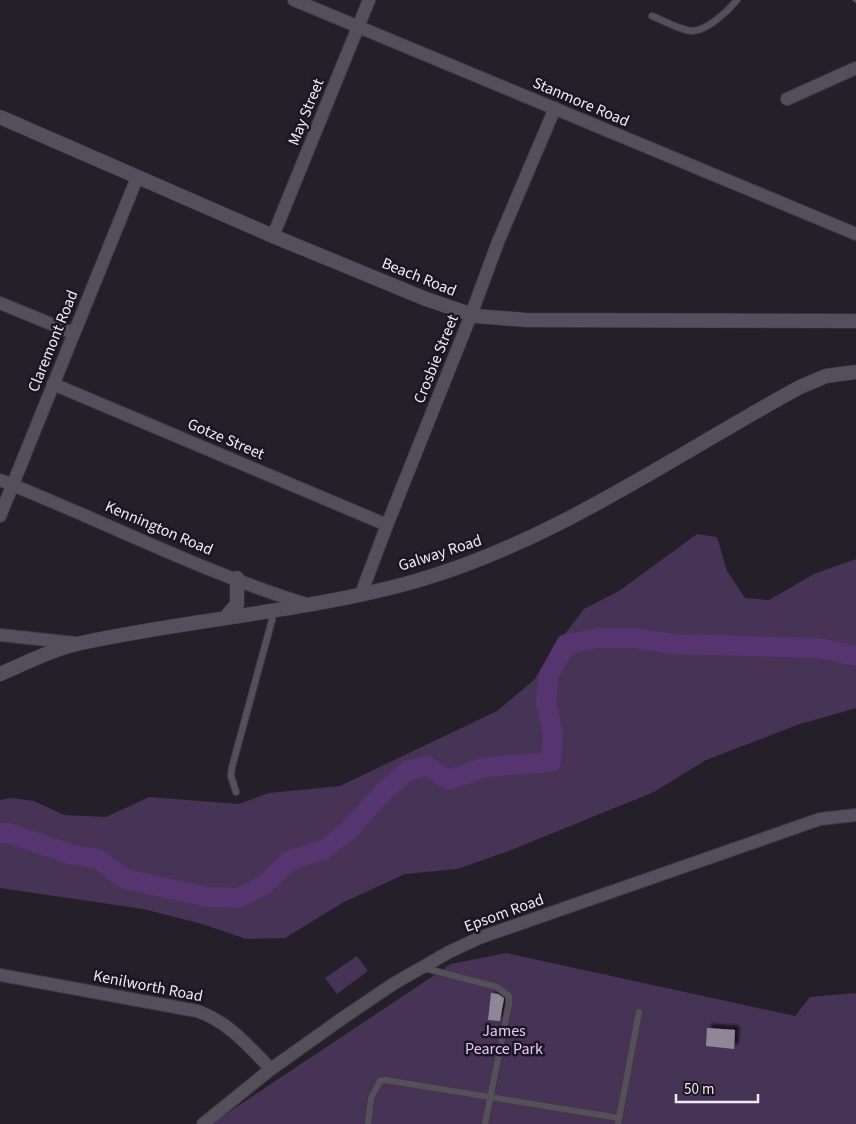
<svg xmlns="http://www.w3.org/2000/svg" width="856" height="1124" font-family="'Source Sans 3',sans-serif">
<style>
.green{fill:#463355}
.lines{fill:none;stroke-linecap:round;stroke-linejoin:round}
.river{stroke:#55346f;stroke-width:20}
.building{fill:#8f8796;filter:url(#shadow)}
.service-casing{stroke:#3f3a44;stroke-width:8}
.minor-casing{stroke:#3f3a44;stroke-width:14}
.tertiary-casing{stroke:#3f3a44;stroke-width:15}
.path{stroke:#625c66;stroke-width:2;stroke-dasharray:4 4;stroke-linecap:butt}
.service{stroke:#554f5c;stroke-width:6}
.minor{stroke:#554f5c;stroke-width:12}
.tertiary{stroke:#554f5c;stroke-width:14}
.labels{text-anchor:middle;dominant-baseline:central;stroke-width:5;stroke-linejoin:round;paint-order:stroke}
.street-label{font-size:16px;fill:#eeeaf2;stroke:#1b1621}
.park-label{font-size:16px;fill:#e4c7fe;stroke:#1b1621}
</style>
<defs>
<filter id="shadow"><feDropShadow dx="4.5" dy="-4.5" stdDeviation="1" flood-color="#0009"/></filter>
</defs>
<rect width="100%" height="100%" fill="#251f2a"/>
<g class="green">
<polygon points="697,534 717,537 727,571 745,598 769,600 814,574 856,559 856,708 797,725 706,760 654,792 506,852 457,869 405,874 344,902 285,938 246,939 202,924 143,909 0,888 0,800 12,798 34,801 64,815 106,817 149,797 239,804 269,793 340,786 497,711 534,680 554,648 584,609 619,591"/>
<polygon points="506,953 795,1016 810,997 856,993 856,1124 211,1124 451,964"/>
<polygon points="357,956 368,971 337,994 325,978"/>
</g>
<g class="lines">
<polyline class="river" points="0,833 8,833 70,854 98,859 125,879 207,897 240,898 264,885 289,861 325,849 350,829 385,790 409,770 427,766 449,780 485,767 551,762 553,734 546,702 549,675 566,644 599,638 633,638 673,644 818,648 856,656"/>
</g>
<g class="building">
<polygon points="491,993 498,994 504,998 500,1021 488,1020"/>
<polygon points="707,1028 735,1030 734,1049 706,1046"/>
</g>
<g class="lines">
<g class="service-casing">
<g id="service">
<path d="M652,16C663,20 679,30 692,31C707,31 728,11 737,0"/>
<polyline points="236,792 231,776 232,767 272,620 272,611"/>
<polyline points="424,968 497,987 509,996 509,1004 485,1124"/>
<polyline points="368,1124 371,1098 380,1081 385,1080 619,1118"/>
<polyline points="618,1124 639,1012"/>
</g>
</g>
<g class="minor-casing">
<g id="minor">
<polyline points="294,0 856,234"/>
<polyline points="787,99 856,68"/>
<polyline points="273,236 369,0"/>
<polyline points="0,303 73,333"/>
<polyline points="53,384 387,525"/>
<path d="M0,480C102,520 201,572 306,604"/>
<polyline points="0,516 137,178"/>
<polyline points="361,594 387,525 471,315 498,242 555,108"/>
<polyline points="0,635 75,643"/>
<path d="M0,975L197,1011C229,1022 248,1046 271,1069"/>
<polyline points="203,1124 271,1069 340,1020 393,984 449,952 479,938 820,819 856,815"/>
</g>
</g>
<g class="tertiary-casing">
<g id="tertiary">
<polyline points="0,117 273,236 426,299 476,316 526,320 856,321"/>
<polyline points="225,618 237,604 237,578"/>
<path d="M0,674C26,663 53,649 81,643C191,619 306,612 416,581C555,541 675,455 800,387L826,376L856,372"/>
</g>
</g>
<polyline class="path" points="853,0 856,2"/>
<use href="#service" class="service"/>
<use href="#minor" class="minor"/>
<use href="#tertiary" class="tertiary"/>
</g>
<g class="labels">
<g class="street-label">
<text transform="translate(581 102) rotate(23)">Stanmore Road</text>
<text transform="translate(306 112) rotate(-68)">May Street</text>
<text transform="translate(419 277) rotate(22)">Beach Road</text>
<text transform="translate(53 341) rotate(-68)">Claremont Road</text>
<text transform="translate(436 359) rotate(-68)">Crosbie Street</text>
<text transform="translate(226 439) rotate(23)">Gotze Street</text>
<text transform="translate(159 528) rotate(23)">Kennington Road</text>
<text transform="translate(440 553) rotate(-18)">Galway Road</text>
<text transform="translate(504 913) rotate(-20)">Epsom Road</text>
<text transform="translate(148 986) rotate(11)">Kenilworth Road</text>
</g>
<g class="park-label">
<text x="504" y="1031">James<tspan x="504" dy="18">Pearce Park</tspan></text>
</g>
</g>
<path d="M676 1094v8h82v-8" fill="none" stroke="#eeeaf2" stroke-width="2.5"/>
<text x="684" y="1094" font-size="15" fill="#eeeaf2" stroke="#1b1621" stroke-width="4" paint-order="stroke">50 m</text>
</svg>
